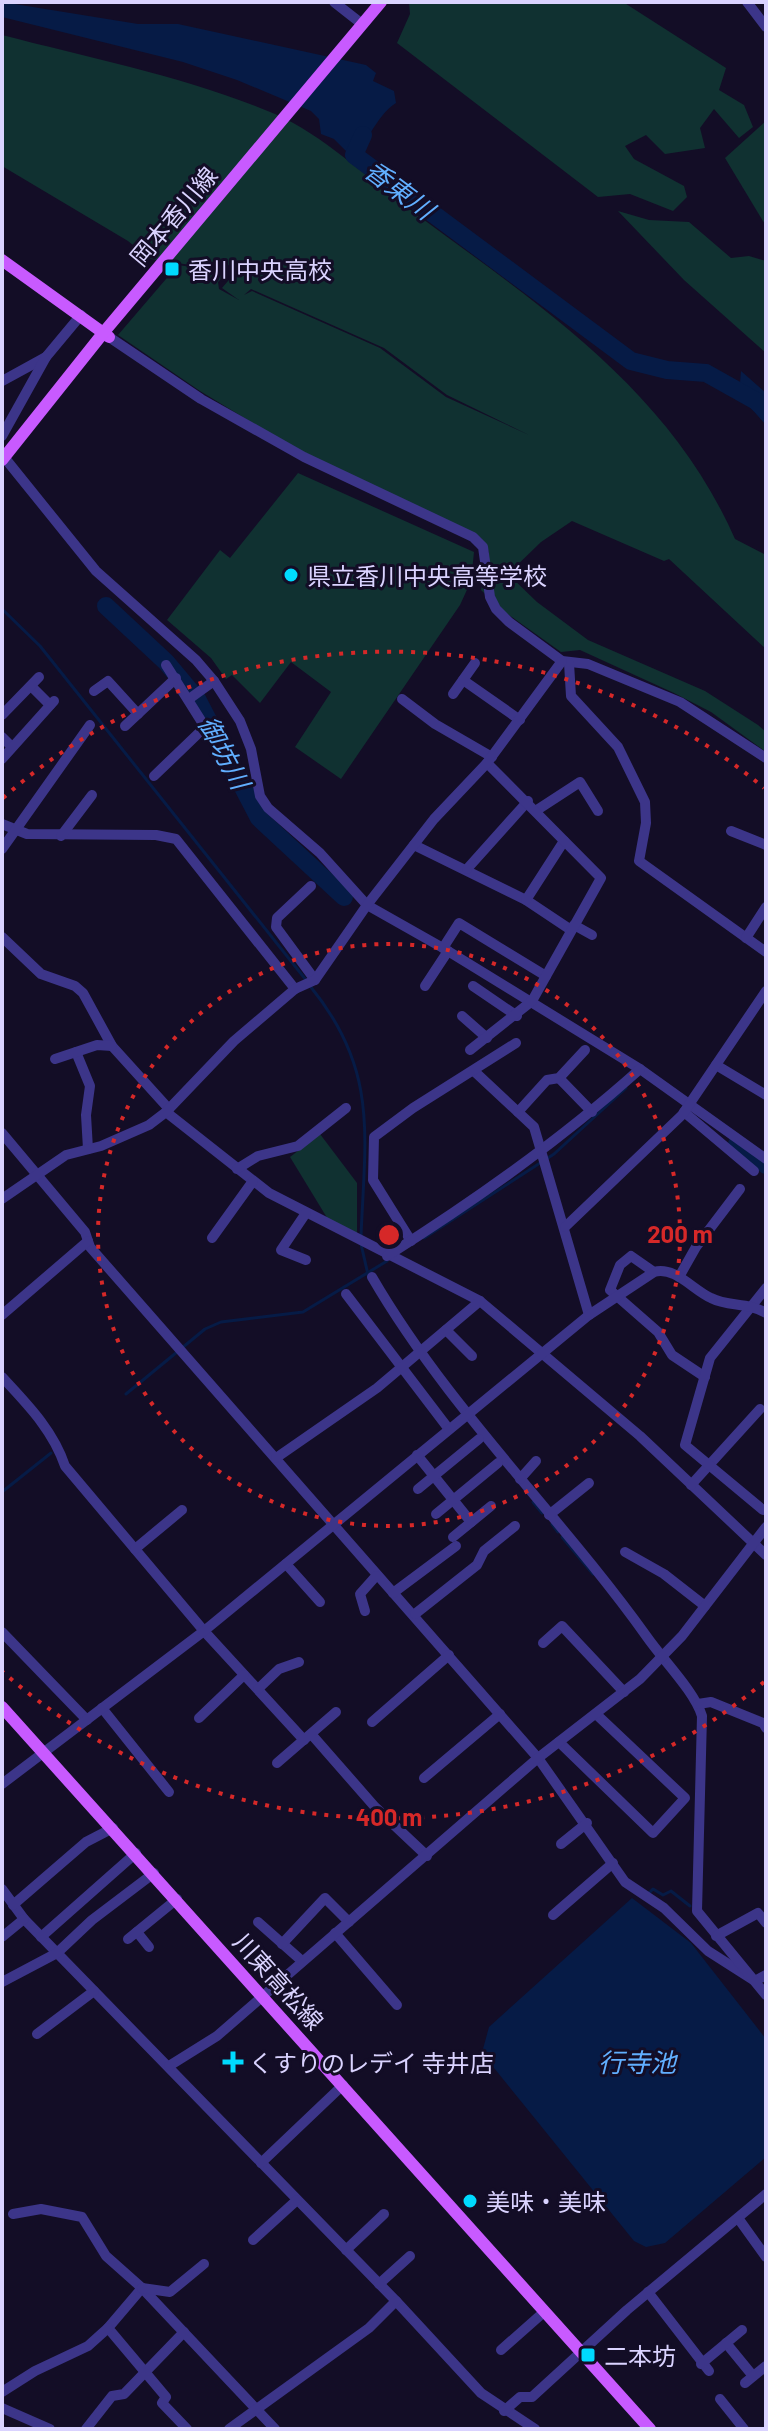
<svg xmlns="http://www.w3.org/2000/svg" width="768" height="2431" font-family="Barlow,'Noto Sans JP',sans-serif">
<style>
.green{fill:#103131;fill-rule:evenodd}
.water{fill:#061b46}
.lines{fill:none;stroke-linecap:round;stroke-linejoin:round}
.stream{stroke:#061b46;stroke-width:3}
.river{stroke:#061b46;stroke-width:18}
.minor{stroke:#3c3589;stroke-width:10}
.major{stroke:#c85aff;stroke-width:12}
.ring{fill:none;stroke:#d62828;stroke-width:4;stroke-dasharray:4 8}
.poi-dot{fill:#00dafe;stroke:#130d26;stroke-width:3}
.labels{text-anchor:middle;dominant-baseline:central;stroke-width:6;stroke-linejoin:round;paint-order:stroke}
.street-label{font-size:24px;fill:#dad3ff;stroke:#130d26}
.poi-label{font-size:24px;fill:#dad3ff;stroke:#130d26;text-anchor:start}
.water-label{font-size:26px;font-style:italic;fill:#61afff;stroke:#130d26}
.centre{fill:#d62828;stroke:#130d26;stroke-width:4}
.ring-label{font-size:24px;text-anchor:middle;font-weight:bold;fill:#d62828;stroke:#130d26;stroke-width:6;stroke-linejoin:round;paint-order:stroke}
</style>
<rect width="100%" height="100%" fill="#130d26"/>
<g class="green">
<polygon points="409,2 623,2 726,68 719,90 744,105 753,127 739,138 714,109 700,128 705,148 665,154 646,135 625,146 634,159 684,186 687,197 673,211 630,194 598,197 397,43 410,14"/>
<path d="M2,35C94,59 187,77 275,114C323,135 366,177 408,208C537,304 668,387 735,539L766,555V649L669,559L664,561L572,521L541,542L508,574L537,602L588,640L705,691L758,725L766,732V752L711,712L674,693L580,650L561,652L502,610L481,590L489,552L481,538L304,454L200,391L118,335L178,265L211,270L225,267L226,274L218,282L219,289L239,300L222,288L234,274L230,265L211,268L150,259L128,241L2,166ZM251,289L384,348L447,395L529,435L446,397L380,348L252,291L244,295Z"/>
<polygon points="766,121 766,226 725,158"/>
<polygon points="618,211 649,220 689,222 731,258 749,256 766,261 766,353 684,280"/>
<polygon points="298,473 474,552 471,581 460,605 341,779 295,747 331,692 291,662 260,703 232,675 226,679 211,658 167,620 220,550 230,558"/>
<polygon points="320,1134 357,1183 357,1234 329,1221 290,1157"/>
</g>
<g class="water">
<path d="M2,2L138,24H178L366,65L376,73L373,81L394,91L396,103C376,115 365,150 350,155L334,139L321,134L319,119L311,111L237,80L183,62L2,17Z"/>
<polygon points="741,371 766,393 766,425 732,387 740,383"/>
<polygon points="632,1898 691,1943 766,2039 766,2157 665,2243 646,2247 634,2241 486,2058 483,2049 489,2027"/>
</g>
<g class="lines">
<g class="stream">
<polyline points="2,609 40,646 306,980"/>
<path d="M310,986C379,1070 365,1136 361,1236"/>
<polyline points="424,1238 554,1154 626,1088"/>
<polyline points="361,1244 369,1279"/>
<polyline points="126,1394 205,1329 221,1322 303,1312 387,1261"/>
<polyline points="2,1492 51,1453"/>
<polyline points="533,1502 542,1513"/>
<polyline points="552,1524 558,1532"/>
<polyline points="562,1537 593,1574"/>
<polyline points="648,1894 653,1889 663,1895 671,1891 690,1906"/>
</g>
<g class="river">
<polyline points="363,135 354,155 631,361 667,370 706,373 756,401 766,410"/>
<polyline points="106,606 166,662 197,699 259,818 344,897"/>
<polyline points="737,1144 766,1165"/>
</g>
<g class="minor">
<polyline points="334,2 362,24"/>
<polyline points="747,2 766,27"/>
<polyline points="109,337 201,399 304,457 473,537 483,547 490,597 496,609 509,622 562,661 588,664 680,702 766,758"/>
<polyline points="2,381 46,357"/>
<polyline points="2,436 46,357 81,315"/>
<polyline points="4,457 96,571 196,660 214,681 240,721 251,749 260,796 268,808 320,853 367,905 443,948 640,1069 766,1159"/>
<polyline points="569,663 571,696 618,747 645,802 646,823 639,861 766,952"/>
<polyline points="463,680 520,720"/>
<polyline points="31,686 50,705"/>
<polyline points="94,691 108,681 138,714"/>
<polyline points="453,694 475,663"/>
<polyline points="189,699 214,681"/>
<polyline points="402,699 435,724 492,757"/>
<polyline points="2,715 39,677"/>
<polyline points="125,726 176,678"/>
<polyline points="2,737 12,747"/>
<polyline points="2,759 54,701"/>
<polyline points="154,776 205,727 166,665"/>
<polyline points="537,810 580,782 598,811"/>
<polyline points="2,824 27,834 156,835 176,839 295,989"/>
<polyline points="731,831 766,845"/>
<polyline points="61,836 92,795"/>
<polyline points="414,845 526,900 571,930"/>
<polyline points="2,849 90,725"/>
<polyline points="467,869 528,801"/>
<polyline points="311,886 277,918 276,927 315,980"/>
<polyline points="526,900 564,841"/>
<polyline points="574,925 592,935"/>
<polyline points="2,937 41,974 75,986 83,993 112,1046 169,1109"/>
<polyline points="746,938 766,907"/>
<polyline points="443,948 459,923 546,976"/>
<polyline points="425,986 448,951"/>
<polyline points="473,986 517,1016"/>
<polyline points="462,1016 487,1038"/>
<polyline points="470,1050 532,1001 601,878 487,763"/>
<polyline points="76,1052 90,1086 86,1115 88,1149"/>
<polyline points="55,1059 97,1045 112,1046"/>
<polyline points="716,1065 766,1095"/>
<polyline points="474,1071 534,1127 589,1315"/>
<polyline points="559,1078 592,1112"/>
<polyline points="166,1112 269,1193 480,1301 640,1436 766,1555"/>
<polyline points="518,1112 547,1080 559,1078 585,1050"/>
<polyline points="684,1112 754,1171"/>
<polyline points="2,1133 85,1232 90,1247 538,1758 625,1882 664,1908 708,1951 755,1981 766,1975"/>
<polyline points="237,1169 258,1156 298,1146 346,1108"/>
<polyline points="2,1199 66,1155 101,1146 149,1125 166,1112 234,1041 295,989 315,980 367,905 434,819 487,763 562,661"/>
<polyline points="306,1213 281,1250 306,1260"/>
<polyline points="565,1227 682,1115 766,991"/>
<polyline points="212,1238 253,1181"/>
<polyline points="411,1241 373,1180 374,1137 413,1108 516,1043"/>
<path d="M387,1256C477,1199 561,1140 640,1069"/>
<polyline points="654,1272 631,1256 620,1265 610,1290 658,1332 672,1355 705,1377"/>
<path d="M372,1277C448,1408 559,1514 647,1637C663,1660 695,1692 702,1716L697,1911L766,1995"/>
<polyline points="679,1277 696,1247 740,1189"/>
<polyline points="346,1294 448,1428"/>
<polyline points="2,1315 88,1241"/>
<polyline points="446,1330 472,1356"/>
<path d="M2,1377C27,1404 53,1430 65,1466L204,1631L304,1740"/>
<polyline points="417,1455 471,1522"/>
<polyline points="276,1458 377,1388 480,1301"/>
<polyline points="520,1479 536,1461"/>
<polyline points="691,1485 760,1409"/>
<polyline points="418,1489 479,1439"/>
<polyline points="763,1510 685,1445 710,1358 766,1288"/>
<polyline points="436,1514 498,1463"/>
<polyline points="549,1515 589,1483"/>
<polyline points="453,1537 491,1506"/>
<polyline points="135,1549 182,1510"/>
<polyline points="625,1552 664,1574 705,1606"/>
<polyline points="286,1564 320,1602"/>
<polyline points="393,1593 456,1546"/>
<polyline points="365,1611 360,1594 376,1576"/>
<polyline points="415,1614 477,1565 484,1551 515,1526"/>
<polyline points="2,1632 87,1720"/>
<polyline points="543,1643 562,1626 624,1692"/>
<polyline points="258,1689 279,1669 299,1662"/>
<polyline points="698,1704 711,1702 763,1723 766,1728"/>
<polyline points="102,1708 169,1792"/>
<polyline points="199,1718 244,1675"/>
<polyline points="372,1722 449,1655"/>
<polyline points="312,1735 375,1807 427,1856"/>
<polyline points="559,1742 653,1833 685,1798 596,1714"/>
<polyline points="277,1763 336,1712"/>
<polyline points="424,1778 500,1714"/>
<path d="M2,1784L204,1631L589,1315L654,1272C675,1266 693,1290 711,1298C728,1307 748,1302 766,1313"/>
<polyline points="561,1844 587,1823"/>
<polyline points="2,1889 24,1919 396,2301 481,2393 535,2429"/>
<polyline points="13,1905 86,1842 113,1828"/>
<polyline points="553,1915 613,1863"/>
<polyline points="258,1922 302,1961"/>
<polyline points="137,1932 149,1947"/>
<polyline points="335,1933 397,2005"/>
<polyline points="716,1936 758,1913 766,1923"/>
<polyline points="2,1937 24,1919"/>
<polyline points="41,1937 136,1853"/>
<polyline points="128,1939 177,1899"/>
<polyline points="282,1944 325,1898 349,1922"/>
<polyline points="2,1982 57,1953 92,1920 154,1873"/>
<polyline points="37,2034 94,1991"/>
<polyline points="169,2066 217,2036 538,1758 640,1679 682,1636 766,1527"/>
<polyline points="261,2163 343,2085"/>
<polyline points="13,2214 41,2209 82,2217 106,2256 142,2288 108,2328 166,2397 162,2403 187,2429"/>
<polyline points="738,2218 766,2257"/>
<polyline points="253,2240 297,2200"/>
<polyline points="346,2250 384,2214"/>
<polyline points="379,2284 410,2256"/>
<polyline points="142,2288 275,2429"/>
<polyline points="142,2288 170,2292 204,2264"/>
<polyline points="648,2292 709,2371"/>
<polyline points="726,2343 753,2376"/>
<polyline points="501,2350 544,2312"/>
<polyline points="701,2364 742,2330"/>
<polyline points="745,2383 766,2366"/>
<polyline points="2,2392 35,2371 88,2346 108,2328"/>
<polyline points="720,2399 744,2429"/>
<polyline points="2,2408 50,2429"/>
<polyline points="504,2411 520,2397 532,2397 627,2310 766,2194"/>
<polyline points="86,2429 112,2396 124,2394 184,2332"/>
<polyline points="229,2429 369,2328 396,2301"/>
</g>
<g class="major">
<polyline points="2,260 109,337"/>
<polyline points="2,460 104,332 381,2"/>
<polyline points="2,1707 650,2429"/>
</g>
</g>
<g class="ring">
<circle cx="389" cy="1235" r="291"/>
<path d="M764 1682A583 583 0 0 1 3 1672M3 798A583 583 0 0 1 764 788"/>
</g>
<g class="poi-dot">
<rect x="164" y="261" width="16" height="16" rx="4"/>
<circle cx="291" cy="575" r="8"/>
<path d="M229 2050h8v8h8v8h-8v8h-8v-8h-8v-8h8z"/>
<circle cx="470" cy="2201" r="8"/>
<rect x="580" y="2347" width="16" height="16" rx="4"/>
</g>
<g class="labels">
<g class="street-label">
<text transform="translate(173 216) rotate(-50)">岡本香川線</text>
<text transform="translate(279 1981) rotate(48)">川東高松線</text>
</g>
<g class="poi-label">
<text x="188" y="269">香川中央高校</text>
<text x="307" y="575">県立香川中央高等学校</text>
<text x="249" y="2062">くすりのレデイ 寺井店</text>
<text x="486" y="2201">美味・美味</text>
<text x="604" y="2355">二本坊</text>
</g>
<g class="water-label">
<text transform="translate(400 189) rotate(37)">香東川</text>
<text transform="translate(225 752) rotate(62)">御坊川</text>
<text x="637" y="2061">行寺池</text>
</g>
</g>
<circle cx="389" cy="1235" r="12" class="centre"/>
<g class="ring-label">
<text x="680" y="1243">200 m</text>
<text x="389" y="1826">400 m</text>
</g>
<rect width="768" height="2431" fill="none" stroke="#dad3ff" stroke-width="8"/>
</svg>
